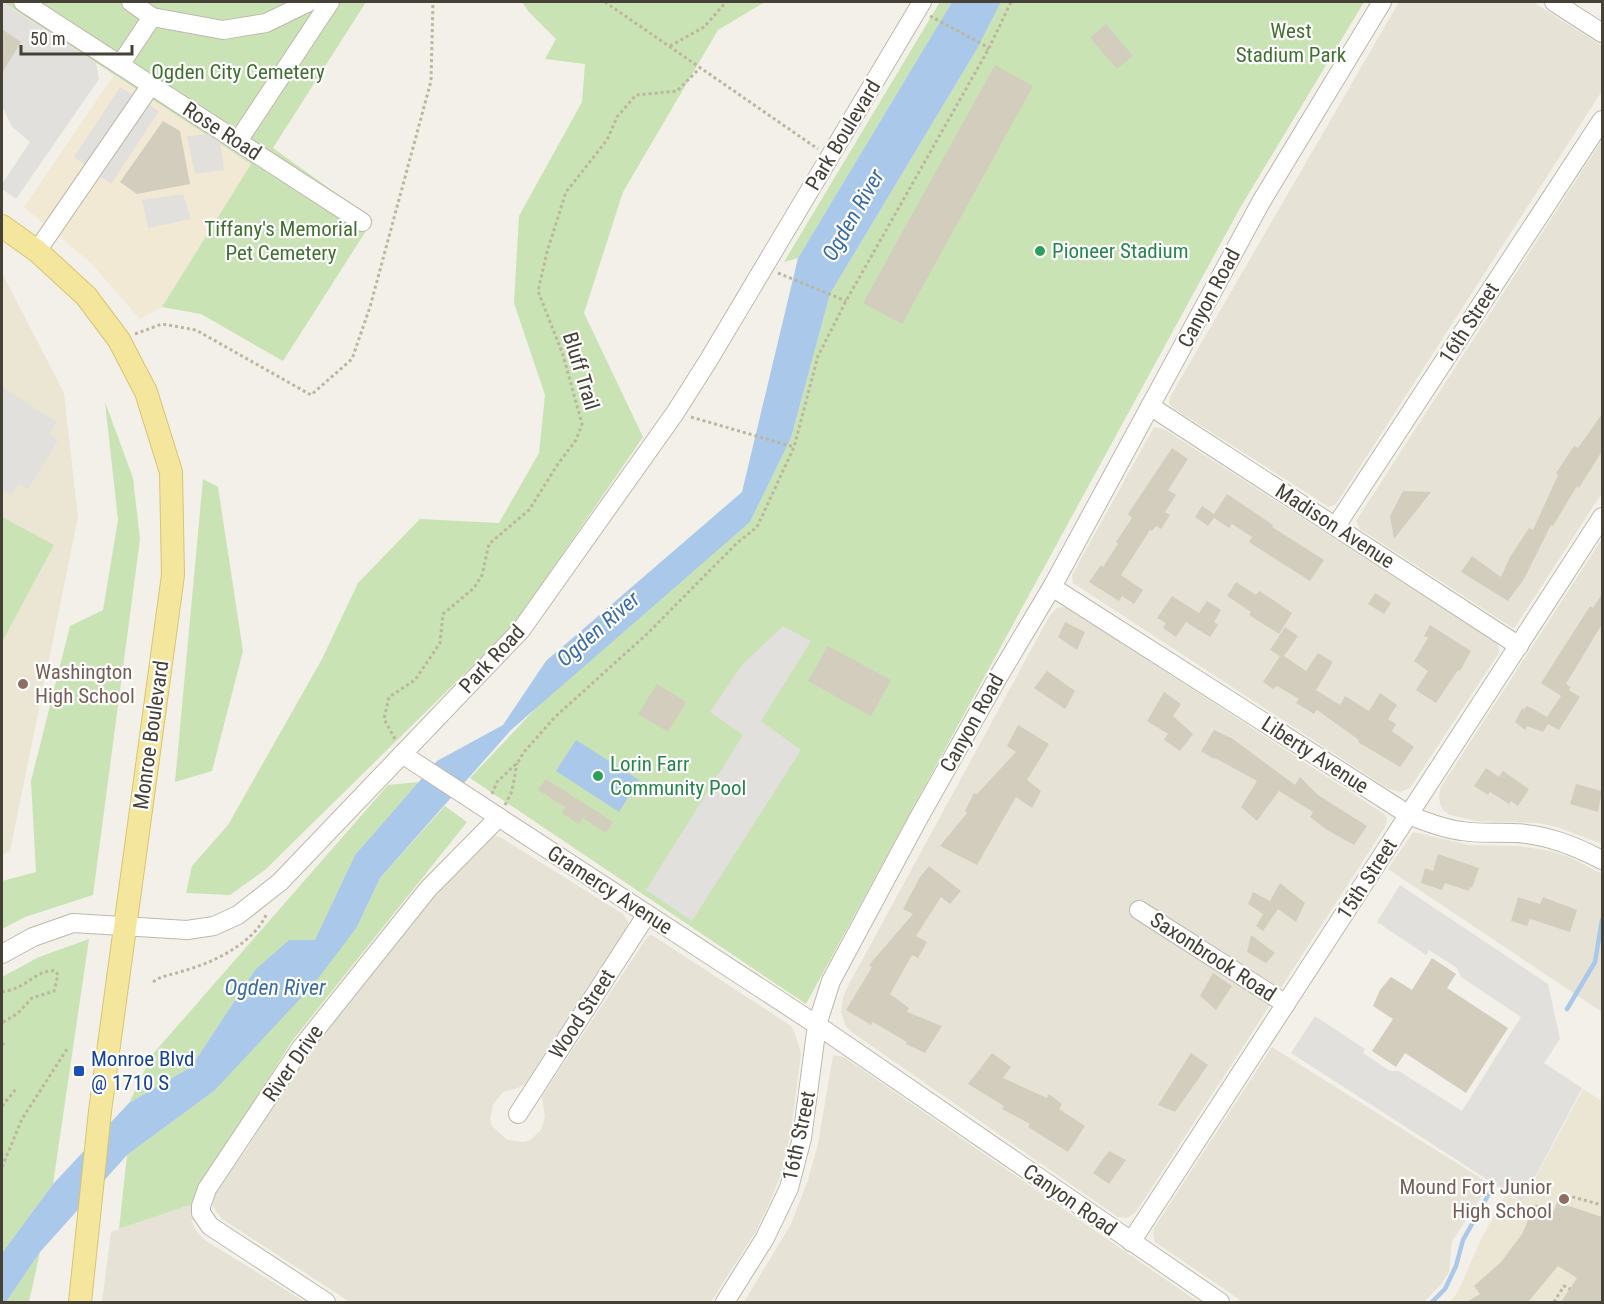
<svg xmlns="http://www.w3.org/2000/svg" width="1604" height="1304" font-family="'Roboto Condensed',sans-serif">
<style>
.residential{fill:#e6e3d6}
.commercial{fill:#f2e9d5}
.education{fill:#eae6d3}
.green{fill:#c9e3b4}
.parking{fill:#e1e0dc}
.water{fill:#aac8ea}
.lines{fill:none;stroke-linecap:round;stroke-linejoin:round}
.stream{stroke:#aac8ea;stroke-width:4.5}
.building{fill:#d3cdbe}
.minor-casing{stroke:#bdb9ab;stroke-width:20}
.major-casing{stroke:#d9c56f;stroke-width:24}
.path{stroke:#bdb69e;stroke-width:3;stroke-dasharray:3 3;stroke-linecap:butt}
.minor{stroke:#fff;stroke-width:18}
.major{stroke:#f5e69e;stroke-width:22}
.leisure-dot{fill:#2e9e5b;stroke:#fff;stroke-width:2}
.education-dot{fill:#8d6e63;stroke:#fff;stroke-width:2}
.transit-dot{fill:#1a4fb4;stroke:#fff;stroke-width:2}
.labels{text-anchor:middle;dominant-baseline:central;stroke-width:4.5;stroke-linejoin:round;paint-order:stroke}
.park-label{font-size:21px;fill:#417130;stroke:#fff}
.street-label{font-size:21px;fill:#454137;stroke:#fff}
.leisure-label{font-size:21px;fill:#27864d;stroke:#fff;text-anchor:start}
.education-label{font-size:21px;fill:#785e54;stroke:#fff;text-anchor:start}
.transit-label{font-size:21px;fill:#164399;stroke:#fff;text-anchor:start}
.water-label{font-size:22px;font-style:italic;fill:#3a6da7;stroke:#fff}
</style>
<rect width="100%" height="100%" fill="#f2f0e8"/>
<g class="residential">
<polygon points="1399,2 1533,2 1602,46 1602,91 1336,504 1329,507 1173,408 1169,403 1170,397"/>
<polygon points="1602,140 1602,493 1515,627 1513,628 1360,529 1356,521"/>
<polygon points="1154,427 1164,429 1498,644 1499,653 1410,788 1400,792 1387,788 1073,583 1072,575"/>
<polygon points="1602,539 1602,844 1557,827 1538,823 1476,821 1450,815 1444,811 1440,804 1439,796 1441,787"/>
<polygon points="1062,607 1068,608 1384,814 1387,818 1385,827 1136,1212 1127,1218 1118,1217 853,1033 846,1027 841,1012 843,997 848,986 1050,615 1057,608"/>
<polygon points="1413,832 1469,845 1519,846 1551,851 1569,857 1602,874 1602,1012 1388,869"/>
<polygon points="495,836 500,837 623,914 628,922 627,928 526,1083 518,1088 503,1092 493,1105 490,1119 492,1126 507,1140 524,1142 530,1140 541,1130 545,1117 542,1096 648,936 652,935 791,1026 795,1034 801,1053 791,1132 781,1174 769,1204 756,1231 711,1302 350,1302 222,1219 213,1207 212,1200 214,1193 246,1150 306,1053 420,912 489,838"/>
<polygon points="1272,1047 1490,1184 1452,1241 1449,1272 1442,1283 1424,1302 1243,1302 1155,1242 1153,1234 1154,1228"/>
<polygon points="833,1055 844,1057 1198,1302 744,1302 791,1224 808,1180 818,1144"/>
<polygon points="193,1204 192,1222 197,1232 206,1241 305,1302 102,1302 111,1232"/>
</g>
<polygon class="commercial" points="114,75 251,164 162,307 140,319 91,263 24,207"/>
<g class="education">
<polygon points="2,273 64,393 78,517 10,851 2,855"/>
<polygon points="1583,1089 1602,1101 1602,1302 1450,1302 1458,1292 1481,1239 1506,1194 1522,1203"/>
</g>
<g class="green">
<polygon points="3,2 366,2 273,148 373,220 283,361 201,314 162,307 251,164"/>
<polygon points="522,2 765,2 718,30 623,192 584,313 643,437 513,626 265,870 230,895 186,893 192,866 228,825 322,659 358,583 420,519 499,523 539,453 545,395 514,303 519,216 582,102 585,64 545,59 556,39 529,12"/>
<polygon points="940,2 952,2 798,258 784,262"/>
<polygon points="1001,2 1364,2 1240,208 806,1004 470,778 559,684 750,522 791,438 830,294 977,49"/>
<polygon points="105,402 133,478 140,539 93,895 25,917 2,929 2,881 36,872 31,781 70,626 103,610 118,520"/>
<polygon points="203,479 218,487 243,651 212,771 175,782"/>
<polygon points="2,517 54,545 2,642"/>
<polygon points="419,782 355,855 315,941 255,970 191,1067 129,1103 152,1055 388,785"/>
<polygon points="445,806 467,822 292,1041 198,1192 193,1204 119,1229 127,1155 214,1091 357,927 380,878"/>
<polygon points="89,939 53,1184 2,1253 2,977 39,957"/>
<polygon points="40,1252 29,1302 6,1302"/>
</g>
<g class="parking">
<polygon points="2,2 96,63 99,79 16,199 2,189 2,184 30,142 12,127 2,106"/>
<polygon points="120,87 159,111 111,184 74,157"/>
<polygon points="219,133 224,170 195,174 187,136"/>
<polygon points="183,194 191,219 148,228 142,200"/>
<polygon points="2,387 57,422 49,434 58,440 28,489 19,483 11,495 2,489"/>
<polygon points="783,626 811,641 761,721 801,750 692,921 646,890 743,735 710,712 741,666"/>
<polygon points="1400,885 1548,984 1560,1039 1544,1063 1582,1088 1522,1202 1291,1053 1315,1016 1365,1049 1363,1053 1390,1071 1399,1071 1462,1111 1521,1017 1461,977 1457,968 1429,950 1426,955 1377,922"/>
</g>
<g class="water">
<polygon points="952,2 1001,2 977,49 830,294 791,438 750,522 511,730 380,878 357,927 313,985 214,1091 127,1155 40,1252 6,1302 2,1302 2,1253 53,1184 129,1103 191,1067 255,970 289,940 315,940 355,855 437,761 503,725 546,661 742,492 798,258"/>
<polygon points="576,740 639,780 619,812 556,771"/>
</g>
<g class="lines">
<g class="stream">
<polyline points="1567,1009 1595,962 1602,920"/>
<polyline points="1432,1302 1445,1289 1456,1266 1463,1240 1490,1192"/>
</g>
</g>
<g class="building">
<polygon points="1106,24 1133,56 1117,69 1090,38"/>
<polygon points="2,29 21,42 2,73"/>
<polygon points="995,65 1033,86 902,324 863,303"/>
<polygon points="163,121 180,131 190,184 137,194 120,182"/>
<polygon points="1602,414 1602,451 1579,488 1577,486 1553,526 1551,525 1524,579 1508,601 1461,572 1472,556 1501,577 1510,557 1529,528 1533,530 1558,475 1556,473 1574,446 1578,448"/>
<polygon points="1172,448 1188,459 1168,490 1176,495 1165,512 1170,515 1161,529 1156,526 1152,531 1150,530 1121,575 1143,590 1134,604 1122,596 1119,601 1089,582 1101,565 1103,567 1118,544 1116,542 1132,518 1128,514"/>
<polygon points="1403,491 1431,492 1394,539 1390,516"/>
<polygon points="1227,494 1273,525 1272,527 1324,560 1310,581 1249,542 1252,537 1232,524 1229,528 1214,518 1208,526 1195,517 1202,506 1214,514"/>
<polygon points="1236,582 1256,595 1259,591 1269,597 1292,613 1279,634 1249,615 1251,612 1227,596"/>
<polygon points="1375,593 1391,603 1384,614 1368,604"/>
<polygon points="1602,594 1602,624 1566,684 1571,687 1569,690 1580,697 1559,730 1548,724 1543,732 1527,726 1525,730 1515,722 1522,708 1524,710 1526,706 1530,707 1547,717 1561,696 1541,683 1590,606 1593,608"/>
<polygon points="1172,596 1199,613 1207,601 1221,610 1214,622 1218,625 1210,637 1186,622 1176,637 1163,628 1166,623 1157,618"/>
<polygon points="1065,622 1085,632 1077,650 1058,637"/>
<polygon points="1430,625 1471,651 1460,671 1458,670 1436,703 1416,690 1428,671 1414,661 1428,638 1424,636"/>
<polygon points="1285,627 1298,636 1284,656 1306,671 1318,653 1333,662 1316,690 1340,705 1345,696 1369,711 1380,693 1397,705 1388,719 1396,724 1392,731 1414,747 1400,767 1358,742 1359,740 1317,710 1314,714 1296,703 1299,699 1277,686 1273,689 1263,682 1280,656 1270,650"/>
<polygon points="828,646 891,680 871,716 808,681"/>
<polygon points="1047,671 1075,691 1065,709 1034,688"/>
<polygon points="657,684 686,702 668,732 638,714"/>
<polygon points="1164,692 1181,704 1173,716 1193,734 1180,751 1164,740 1168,734 1147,721"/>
<polygon points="1018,725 1049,744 1027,780 1041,791 1032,808 1016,797 977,865 940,846 967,813 965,811 974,793 977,794 1016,752 1007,746"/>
<polygon points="1214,730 1233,739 1295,785 1300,777 1318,795 1367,826 1354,845 1327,830 1310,817 1313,812 1279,791 1257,821 1241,807 1257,781 1215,758 1214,759 1201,751"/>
<polygon points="1486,768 1499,777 1503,771 1529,789 1518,806 1511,801 1509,804 1490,792 1488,795 1474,786"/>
<polygon points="546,779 613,822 606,833 583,818 579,824 562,813 565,807 538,790"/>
<polygon points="1576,784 1602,791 1598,812 1570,804"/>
<polygon points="1438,854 1479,868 1472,888 1470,887 1469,891 1445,883 1442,890 1421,883 1425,868 1433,871"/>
<polygon points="929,866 961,891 950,904 941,897 916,936 927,942 918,958 912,955 890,994 909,1008 907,1012 942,1026 925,1053 906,1044 907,1042 873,1022 871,1025 846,1010 872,967 869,965 913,914 903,909 920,877"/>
<polygon points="1280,883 1305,903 1296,922 1278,909 1263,931 1256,926 1263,914 1248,904 1253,892 1270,901"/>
<polygon points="1518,897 1540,904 1543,897 1577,910 1570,932 1530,919 1527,926 1511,921"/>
<polygon points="1251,935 1275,953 1266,963 1247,952"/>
<polygon points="1432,958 1456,974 1447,988 1508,1028 1466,1093 1405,1053 1396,1067 1372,1051 1393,1019 1373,1006 1380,990 1391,977 1412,990"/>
<polygon points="1213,973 1232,986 1216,1010 1200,996"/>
<polygon points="992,1053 1011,1067 1003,1078 1047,1098 1049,1094 1062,1104 1059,1109 1085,1126 1068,1152 1028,1127 1030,1124 1002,1109 1004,1106 968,1084"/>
<polygon points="1191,1053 1208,1065 1175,1112 1158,1105"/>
<polygon points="1109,1151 1126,1160 1109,1184 1093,1173"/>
<polygon points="1557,1202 1602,1217 1602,1302 1561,1302 1577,1278 1558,1266 1528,1302 1467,1302 1480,1294 1474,1286 1501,1262 1522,1234 1535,1204 1554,1211"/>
</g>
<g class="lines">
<g class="minor-casing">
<g id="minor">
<polyline points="23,2 362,222"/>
<polyline points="131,2 152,17 223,30 266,23 309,2"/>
<polyline points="1554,2 1602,33"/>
<polyline points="120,65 152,17"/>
<polyline points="238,141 330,2"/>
<polyline points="37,251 151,85"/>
<polyline points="1150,406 1519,646"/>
<polyline points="1336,526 1602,120"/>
<path d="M1052,587L1409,815C1426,822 1444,829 1462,831C1480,834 1497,832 1514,833C1546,834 1575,846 1602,860"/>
<polyline points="402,754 817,1025 1220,1302"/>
<polyline points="1139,910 1286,1004"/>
<polyline points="2,954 33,937 73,923 187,930 214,926 238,915 280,882 521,630 675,413 708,361 922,2"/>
<polyline points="518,1114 647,914"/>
<polyline points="1131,1242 1602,517"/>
<polyline points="326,1302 210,1226 201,1213 201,1206 207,1189 301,1048 428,889 499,817"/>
<polyline points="725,1302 765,1238 789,1188 802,1138 817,1025 831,981 917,821 997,679 1052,587 1261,202 1382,2"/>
</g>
</g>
<g class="major-casing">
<polyline id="major" points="2,226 37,251 86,296 119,340 146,392 171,472 173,575 100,1111 80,1302"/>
</g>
<g class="path">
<polyline points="605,2 818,149"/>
<polyline points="930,16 984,45 988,50"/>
<polyline points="670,46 704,27 726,2"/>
<polyline points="778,273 846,301"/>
<polyline points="135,334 162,324 196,330 311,395 352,359 370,307 431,81 433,2"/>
<polyline points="691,417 794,447"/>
<polyline points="395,739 384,719 389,697 415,680 440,643 443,614 474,588 482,575 489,544 529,510 558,464 576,440 582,424 563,355 538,291 547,252 566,192 607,140 617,117 636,95 677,91 700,68"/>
<polyline points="492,794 497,782 518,762 524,752 555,717 647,634 737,543 757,527 794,447 818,356 846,301 988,50 1011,2"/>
<polyline points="505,805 512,791 517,763"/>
<path d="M153,982C162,975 172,975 183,971C212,963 253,944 266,915"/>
<path d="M2,992C6,991 12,990 16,988C29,983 40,969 56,971L58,975L54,991L32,998L18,1013L2,1023"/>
<polyline points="2,1043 4,1045"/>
<polyline points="2,1106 16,1089"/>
<polyline points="2,1167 22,1119 67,1049"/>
<polyline points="1560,1201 1562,1194 1602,1205"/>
<polyline points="1554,1302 1564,1286 1570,1289"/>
</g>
<use href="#minor" class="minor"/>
<use href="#major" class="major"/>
</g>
<g class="leisure-dot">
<circle cx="1040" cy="251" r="6"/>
<circle cx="598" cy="776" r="6"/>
</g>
<g class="education-dot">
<circle cx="23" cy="684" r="6"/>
<circle cx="1564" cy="1199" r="6"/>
</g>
<rect class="transit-dot" x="73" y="1065" width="12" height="12" rx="3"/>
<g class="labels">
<g class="park-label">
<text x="1291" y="31">West<tspan x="1291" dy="24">Stadium Park</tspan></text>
<text x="238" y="72">Ogden City Cemetery</text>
<text x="281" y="229">Tiffany's Memorial<tspan x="281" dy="24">Pet Cemetery</tspan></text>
</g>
<g class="street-label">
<text transform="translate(222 131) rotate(33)">Rose Road</text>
<text transform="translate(843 135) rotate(-59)">Park Boulevard</text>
<text transform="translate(1209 298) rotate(-62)">Canyon Road</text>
<text transform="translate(1469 323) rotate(-57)">16th Street</text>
<text transform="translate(581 371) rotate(73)">Bluff Trail</text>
<text transform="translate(1335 526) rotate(33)">Madison Avenue</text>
<text transform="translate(492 659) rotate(-47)">Park Road</text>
<text transform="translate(972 723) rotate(-61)">Canyon Road</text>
<text transform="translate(151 735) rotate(-82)">Monroe Boulevard</text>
<text transform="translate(1315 755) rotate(33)">Liberty Avenue</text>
<text transform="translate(1367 879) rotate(-57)">15th Street</text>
<text transform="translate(610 890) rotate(33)">Gramercy Avenue</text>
<text transform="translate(1213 957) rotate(33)">Saxonbrook Road</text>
<text transform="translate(582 1014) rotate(-57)">Wood Street</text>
<text transform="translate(293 1063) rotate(-55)">River Drive</text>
<text transform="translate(799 1136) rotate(-78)">16th Street</text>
<text transform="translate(1070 1200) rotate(35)">Canyon Road</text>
</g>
<g class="leisure-label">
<text x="1052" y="251">Pioneer Stadium</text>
<text x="610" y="764">Lorin Farr<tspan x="610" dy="24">Community Pool</tspan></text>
</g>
<g class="education-label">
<text x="35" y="672">Washington<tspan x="35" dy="24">High School</tspan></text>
<text x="1552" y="1187" text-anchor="end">Mound Fort Junior<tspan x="1552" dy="24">High School</tspan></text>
</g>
<g class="transit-label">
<text x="91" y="1059">Monroe Blvd<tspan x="91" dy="24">@ 1710 S</tspan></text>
</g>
<g class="water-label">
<text transform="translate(853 215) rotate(-60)">Ogden River</text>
<text transform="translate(598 629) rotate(-41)">Ogden River</text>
<text x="275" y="987">Ogden River</text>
</g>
</g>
<rect width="1604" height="1304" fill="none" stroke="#454137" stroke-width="6"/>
<path d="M21 45v9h111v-9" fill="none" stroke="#454137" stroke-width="3"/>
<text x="30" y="45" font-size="18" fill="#454137" stroke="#ffffff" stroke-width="4.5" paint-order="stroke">50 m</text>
</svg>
